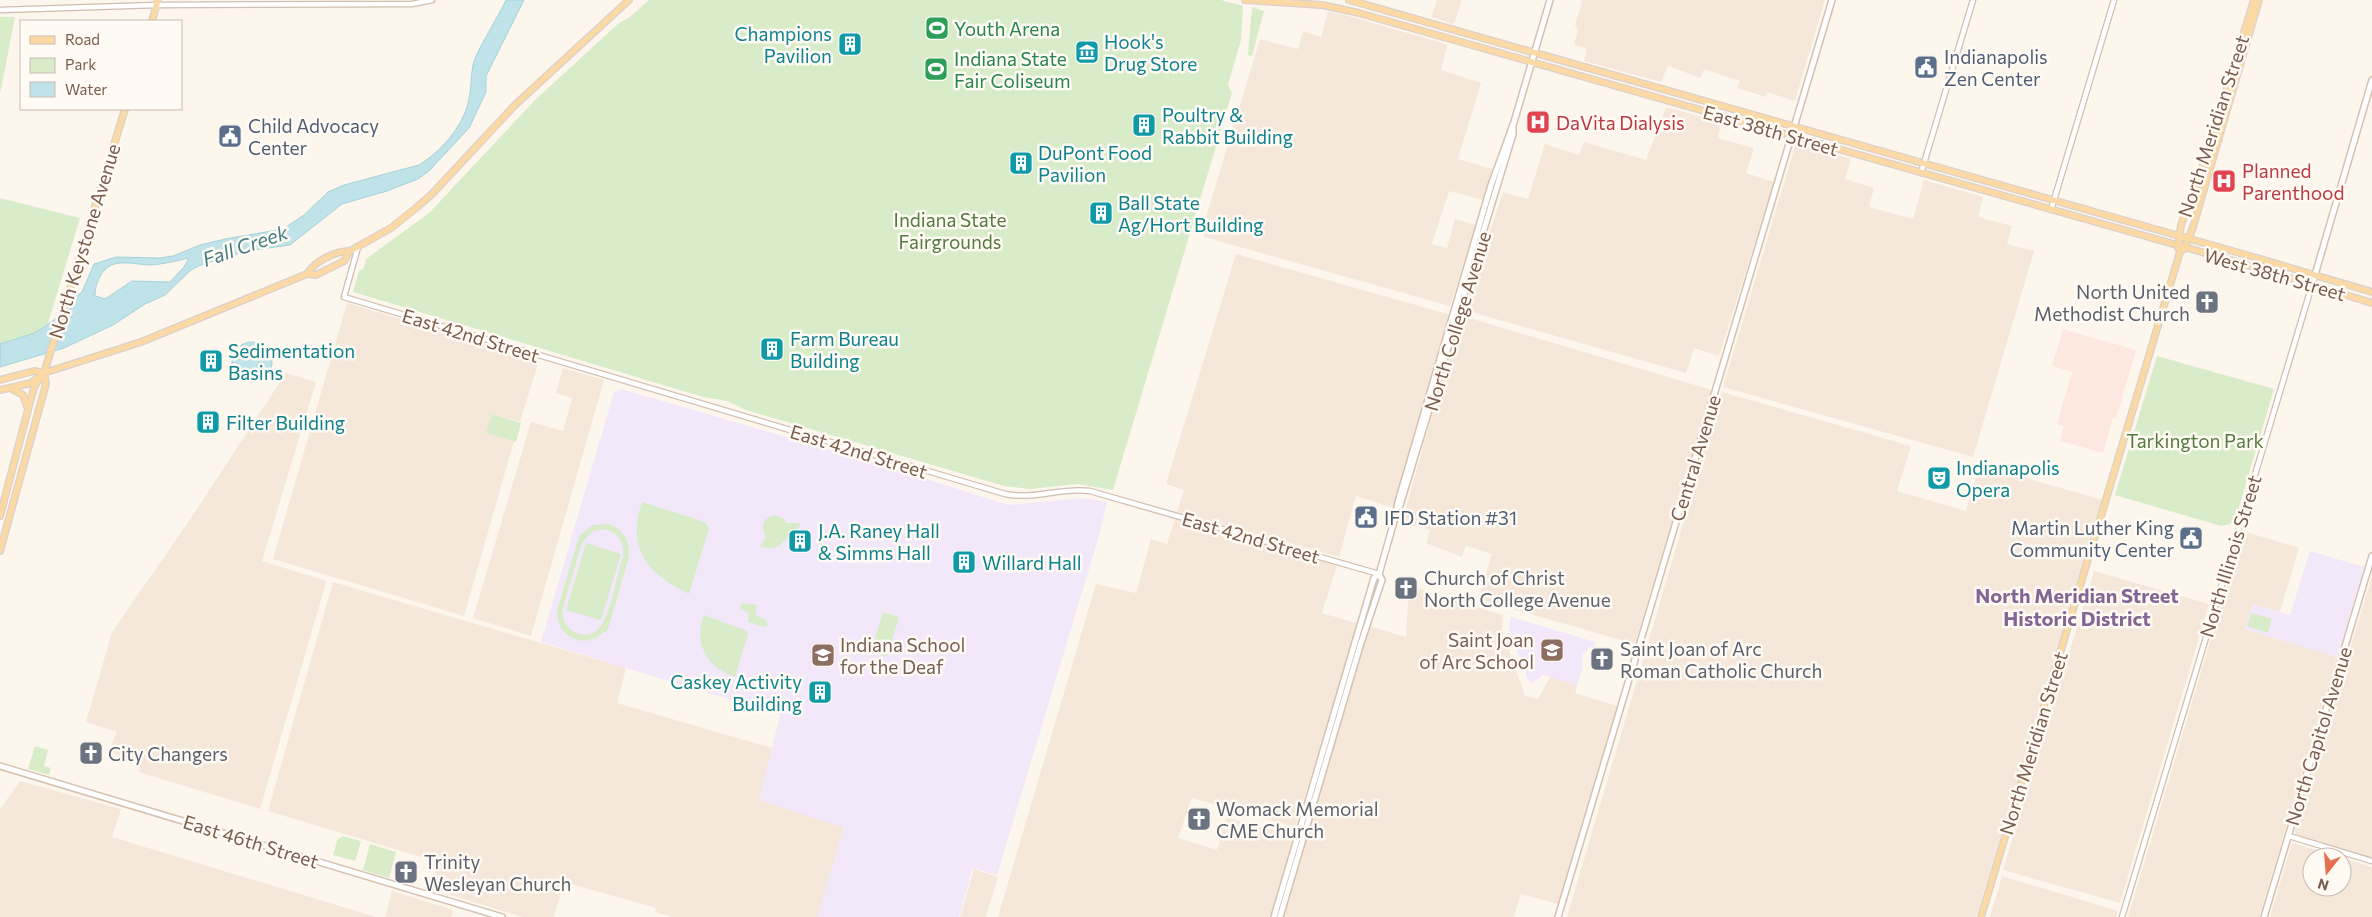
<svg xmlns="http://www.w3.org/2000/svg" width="2372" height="917" font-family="Commissioner,sans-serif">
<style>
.residential{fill:#f5e8da}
.commercial{fill:#fde8e0}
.education{fill:#f3e8fa}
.green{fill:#d8ecc9;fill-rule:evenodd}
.water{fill:#bfe3e8;stroke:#a5d3da;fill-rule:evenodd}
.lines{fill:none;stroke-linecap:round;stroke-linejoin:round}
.tertiary-casing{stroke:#d1beb0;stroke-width:7}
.secondary-casing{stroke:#d6c0b0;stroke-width:8}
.primary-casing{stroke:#dad1cd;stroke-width:8}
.tertiary{stroke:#fff;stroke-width:4.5}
.secondary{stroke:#fff;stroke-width:5}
.primary{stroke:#fbd9a5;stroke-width:5.5}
.labels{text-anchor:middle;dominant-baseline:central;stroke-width:5;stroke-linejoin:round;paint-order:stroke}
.leisure-label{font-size:19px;fill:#27864d;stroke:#fffaf3;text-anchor:start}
.culture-label{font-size:19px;fill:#0d838f;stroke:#fffaf3;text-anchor:start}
.service-label{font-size:19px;fill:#4e5e75;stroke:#fffaf3;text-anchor:start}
.health-label{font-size:19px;fill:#be3a42;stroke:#fffaf3;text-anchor:start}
.street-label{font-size:19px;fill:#7a5c4d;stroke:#fffaf3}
.park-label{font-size:19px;fill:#537a41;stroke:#fffaf3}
.worship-label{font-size:19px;fill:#5b616d;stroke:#fffaf3;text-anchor:start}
.education-label{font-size:19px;fill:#785e54;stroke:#fffaf3;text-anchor:end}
.water-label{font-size:20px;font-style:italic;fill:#437c86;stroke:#fffaf3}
.neighbourhood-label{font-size:20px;font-weight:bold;fill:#846695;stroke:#fffaf3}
</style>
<rect width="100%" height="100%" fill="#fdf6ec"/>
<g class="residential">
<polygon points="1437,0 1462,0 1455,21 1453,24 1431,17"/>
<polygon points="1580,0 1825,0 1795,101 1767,92 1766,97 1737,88 1740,81 1704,69 1701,78 1668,66 1661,82 1584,61 1587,49 1574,44 1578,30 1575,26 1582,1"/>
<polygon points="1328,12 1345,15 1446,44 1447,46 1441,70 1481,83 1458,159 1492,169 1483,200 1449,191 1432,244 1447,248 1455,219 1476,225 1450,306 1204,237 1203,227 1260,39 1298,49 1303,31 1321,37"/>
<polygon points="1666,107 1721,122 1718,138 1754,148 1746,173 1774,182 1719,356 1694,348 1686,373 1464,310 1503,192 1528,199 1545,144 1579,155 1584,142 1646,160"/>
<polygon points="1796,143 1851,159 1845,179 1874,188 1869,207 1913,219 1924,180 1983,197 1978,217 2012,226 2007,244 2034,251 1973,457 1723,387"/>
<polygon points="1236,254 1451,315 1394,508 1356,496 1339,557 1177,512 1184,490 1166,484"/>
<polygon points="347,303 539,360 520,422 493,414 486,433 514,441 464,616 273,559"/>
<polygon points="1466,317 1712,390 1635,644 1478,599 1492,554 1466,546 1462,557 1426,543 1430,530 1402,522 1458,322 1462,318"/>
<polygon points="563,368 604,380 531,636 473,618 531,422 563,431 572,398 556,393"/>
<polygon points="286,373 316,382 262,561 326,581 326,583 260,809 139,772 141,762 108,752 117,732 86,722 112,632 189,521"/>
<polygon points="1722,392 1911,446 1897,491 1966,511 1980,465 2103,500 1976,917 1567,917"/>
<polygon points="1175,519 1337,565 1322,613 1359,624 1295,827 1192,798 1178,838 1217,850 1226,817 1295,837 1271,917 998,917 1096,584 1136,593 1151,539 1167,544"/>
<polygon points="2243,531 2299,548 2280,612 2252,604 2245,629 2337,657 2259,917 2128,917"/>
<polygon points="2094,571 2209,604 2120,903 2003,870"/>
<polygon points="2372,576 2372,857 2296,835 2295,831"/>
<polygon points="333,582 626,668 617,703 772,748 760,800 844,827 818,917 673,917 655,912 656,908 564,882 554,917 523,917 430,889 438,862 268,811"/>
<polygon points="1413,587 1503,615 1502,630 1525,696 1538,699 1550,677 1577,685 1575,693 1617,706 1558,904 1521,894 1514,917 1283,917 1369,626 1406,637 1408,600"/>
<polygon points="20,781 121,809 112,837 376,917 0,917 0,809"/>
<polygon points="2292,843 2340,857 2312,857 2312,887 2342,887 2342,858 2372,867 2372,917 2270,917"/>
<polygon points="974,869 998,877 986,917 960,917"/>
<polygon points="2002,876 2118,911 2116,917 1990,917"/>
<polygon points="392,891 453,910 451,917 385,917"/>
</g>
<polygon class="commercial" points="2063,329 2136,350 2116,419 2113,418 2103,453 2060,441 2064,426 2057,424 2072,372 2052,366"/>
<g class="education">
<polygon points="621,389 876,463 1008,505 1083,498 1107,502 1099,536 997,875 973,868 959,917 817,917 844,828 759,800 780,715 541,642 614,392"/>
<polygon points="2310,551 2364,567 2337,657 2245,629 2252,604 2290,615"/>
<polygon points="1511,617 1595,642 1594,647 1588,648 1587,651 1582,654 1583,668 1577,685 1543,675 1532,683 1529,682 1509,628"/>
</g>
<g class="green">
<polygon points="649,0 1221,0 1243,6 1241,40 1228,85 1232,93 1113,490 1077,484 1030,489 1004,486 746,410 727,401 703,397 353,292 359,271 364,268 366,259 429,213 535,100 619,23 630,17"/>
<polygon points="1252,7 1264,11 1252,56 1248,55"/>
<polygon points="0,17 15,17 0,94"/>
<polygon points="0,198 80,218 48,323 35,333 0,344"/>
<polygon points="2157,356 2274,389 2236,517 2230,524 2221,526 2115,495"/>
<polygon points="492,414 521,423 516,442 486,433"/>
<path d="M642,502L705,522L709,528L689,594C648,575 626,548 642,502Z"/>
<path d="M775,515L784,519L786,523H801C798,530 795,530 790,535C779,545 779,551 761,547L760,546L766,536C759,526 764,517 775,515Z"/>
<path d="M608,524C624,529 630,541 629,557L607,632H604C584,652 552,635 558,607L579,536L593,525ZM605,529C618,533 625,542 623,556C617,575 612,608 602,624C590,646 559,631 563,608L582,543L593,531Z"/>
<polygon points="586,543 621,554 601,620 566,610"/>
<polygon points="742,603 757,605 755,615 766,620 768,625 764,627 748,622 749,613 740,609"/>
<polygon points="883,612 899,617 887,657 871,652"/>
<polygon points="2251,613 2272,619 2268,633 2247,626"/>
<path d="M704,615L747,631L748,634L735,677C707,667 693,644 704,615Z"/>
<polygon points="35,746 48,750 44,766 51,768 49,775 28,769"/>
<polygon points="342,836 361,841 355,861 333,855 338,838 341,838"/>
<polygon points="370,844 396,852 389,878 363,870"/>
</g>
<g class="water">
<path d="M506,0H524L486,76V92L469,128L429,171L418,179L387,191L342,204L290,245L247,251L201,265L191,270L165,295L145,304L113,325L64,348L0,367V344L35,333L71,308L74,298L82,292L94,264L116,257L160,258L173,256L200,245L225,239L283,229L304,215L328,192L344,185L419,165C440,152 462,128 468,103C472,90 470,75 474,61C481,43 497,19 506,0ZM189,258L184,267L170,282L132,281L105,299L95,296C95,282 103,264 120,263C130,262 141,265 151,265C163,264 177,261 189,258Z"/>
<circle cx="252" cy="362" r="20"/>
</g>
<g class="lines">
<g class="tertiary-casing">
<g id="tertiary">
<polyline points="0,10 157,5 412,4 432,0"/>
<polyline points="1921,173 1973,0"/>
<polyline points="2051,210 2114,0"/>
<path d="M358,247L344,297L1005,494C1034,500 1061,487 1090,491L1379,574"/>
<polyline points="2289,836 2372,861"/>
<polyline points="2122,917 2312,285"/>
</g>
</g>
<g class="secondary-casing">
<g id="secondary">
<polyline points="2312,285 2372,80"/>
<polyline points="1398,512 1513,134 1513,125"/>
<polyline points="0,766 502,917"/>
<polyline points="1274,917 1374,578 1379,574"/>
<polyline points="1280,917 1360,646 1382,580 1379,574 1395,518 1398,502 1491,185 1514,122 1550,0"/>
<polyline points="1558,917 1832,0"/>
<polyline points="2264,917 2372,556"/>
</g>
</g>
<g class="primary-casing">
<g id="primary">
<polyline points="1245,0 1322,5 1359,13 2237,262 2372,303"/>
<polyline points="1349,0 2250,256 2372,292"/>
<polyline points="152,21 158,0"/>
<polyline points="2178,248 2181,225 2198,181 2254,0"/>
<path d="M307,274C315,261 335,251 350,251"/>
<polyline points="0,380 34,371 44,373"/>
<polyline points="10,388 23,395 28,409"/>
<polyline points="0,390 31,383 44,373 141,342 307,274 316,275 344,261 350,251 391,228 416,208 432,194 515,105 629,0"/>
<polyline points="0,516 34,387 44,373 125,109"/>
<polyline points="0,551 46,384 44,373"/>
<polyline points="1981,917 2180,252 2185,248 2193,227 2259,0"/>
</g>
</g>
<use href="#tertiary" class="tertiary"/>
<use href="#secondary" class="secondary"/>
<use href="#primary" class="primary"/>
</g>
<defs>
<g id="stadium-square" transform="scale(1.25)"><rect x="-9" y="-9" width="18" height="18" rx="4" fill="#2e9e5b" stroke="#fffaf3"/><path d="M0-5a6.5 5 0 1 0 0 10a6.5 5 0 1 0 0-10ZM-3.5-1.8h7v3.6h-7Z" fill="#fff"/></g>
<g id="building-square" transform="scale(1.25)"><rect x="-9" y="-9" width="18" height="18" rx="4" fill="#0f9aa8" stroke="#fffaf3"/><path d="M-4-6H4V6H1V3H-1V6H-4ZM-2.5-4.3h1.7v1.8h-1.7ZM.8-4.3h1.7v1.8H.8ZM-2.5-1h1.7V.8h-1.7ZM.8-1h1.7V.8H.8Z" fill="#fff"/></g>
<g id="museum-square" transform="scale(1.25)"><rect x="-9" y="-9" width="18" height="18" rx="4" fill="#0f9aa8" stroke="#fffaf3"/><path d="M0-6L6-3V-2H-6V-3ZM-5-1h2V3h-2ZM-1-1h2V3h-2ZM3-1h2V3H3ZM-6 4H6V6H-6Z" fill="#fff"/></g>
<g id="civic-square" transform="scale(1.25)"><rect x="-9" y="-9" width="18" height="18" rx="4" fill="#5c6f8a" stroke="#fffaf3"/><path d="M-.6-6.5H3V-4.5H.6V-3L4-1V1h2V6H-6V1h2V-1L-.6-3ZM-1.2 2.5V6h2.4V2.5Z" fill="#fff"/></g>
<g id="hospital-square" transform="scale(1.25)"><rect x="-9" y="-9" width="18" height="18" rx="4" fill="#e0444e" stroke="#fffaf3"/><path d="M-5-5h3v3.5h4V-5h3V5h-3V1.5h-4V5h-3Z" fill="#fff"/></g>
<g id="church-square" transform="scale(1.25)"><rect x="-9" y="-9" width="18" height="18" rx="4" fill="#6b7280" stroke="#fffaf3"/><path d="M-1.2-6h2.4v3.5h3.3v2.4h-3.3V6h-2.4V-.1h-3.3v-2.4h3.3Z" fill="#fff"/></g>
<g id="theatre-square" transform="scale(1.25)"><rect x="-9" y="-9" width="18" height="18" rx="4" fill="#0f9aa8" stroke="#fffaf3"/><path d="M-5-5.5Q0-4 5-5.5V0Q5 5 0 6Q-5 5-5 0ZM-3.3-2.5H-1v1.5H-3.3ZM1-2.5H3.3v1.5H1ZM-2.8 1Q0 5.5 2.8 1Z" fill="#fff"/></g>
<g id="school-square" transform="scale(1.25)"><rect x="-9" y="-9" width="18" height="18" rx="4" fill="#8d6e63" stroke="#fffaf3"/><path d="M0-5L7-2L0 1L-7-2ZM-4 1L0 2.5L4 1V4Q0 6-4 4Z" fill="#fff"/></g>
</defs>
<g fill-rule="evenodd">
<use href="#stadium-square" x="937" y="28"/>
<use href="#building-square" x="850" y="44"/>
<use href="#museum-square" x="1087" y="52"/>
<use href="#civic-square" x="1926" y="67"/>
<use href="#stadium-square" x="936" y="69"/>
<use href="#hospital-square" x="1538" y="122"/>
<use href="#building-square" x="1144" y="125"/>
<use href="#civic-square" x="230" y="136"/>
<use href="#building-square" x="1021" y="163"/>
<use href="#hospital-square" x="2224" y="181"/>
<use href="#building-square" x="1101" y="213"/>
<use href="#church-square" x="2207" y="302"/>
<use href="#building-square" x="772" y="349"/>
<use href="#building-square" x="211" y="361"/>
<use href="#building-square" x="208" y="422"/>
<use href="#theatre-square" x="1939" y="478"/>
<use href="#civic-square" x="1366" y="517"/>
<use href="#civic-square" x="2191" y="538"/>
<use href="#building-square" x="800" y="541"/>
<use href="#building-square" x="964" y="562"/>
<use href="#church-square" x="1406" y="588"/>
<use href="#school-square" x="1552" y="650"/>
<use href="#school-square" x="823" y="655"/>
<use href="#church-square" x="1602" y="659"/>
<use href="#building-square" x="820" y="692"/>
<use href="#church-square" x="91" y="753"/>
<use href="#church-square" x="1199" y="819"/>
<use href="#church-square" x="406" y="872"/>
</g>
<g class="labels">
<g class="leisure-label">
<text x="954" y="28">Youth Arena</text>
<text x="954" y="58">Indiana State<tspan x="954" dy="22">Fair Coliseum</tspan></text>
</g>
<g class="culture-label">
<text x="832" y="33" text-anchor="end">Champions<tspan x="832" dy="22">Pavilion</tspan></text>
<text x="1104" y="41">Hook's<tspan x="1104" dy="22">Drug Store</tspan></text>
<text x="1162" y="114">Poultry &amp;<tspan x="1162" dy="22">Rabbit Building</tspan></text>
<text x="1038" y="152">DuPont Food<tspan x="1038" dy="22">Pavilion</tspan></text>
<text x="1118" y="202">Ball State<tspan x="1118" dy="22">Ag/Hort Building</tspan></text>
<text x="790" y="338">Farm Bureau<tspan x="790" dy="22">Building</tspan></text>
<text x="228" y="350">Sedimentation<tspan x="228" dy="22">Basins</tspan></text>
<text x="226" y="422">Filter Building</text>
<text x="1956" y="467">Indianapolis<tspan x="1956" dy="22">Opera</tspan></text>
<text x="818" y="530">J.A. Raney Hall<tspan x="818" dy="22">&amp; Simms Hall</tspan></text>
<text x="982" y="562">Willard Hall</text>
<text x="802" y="681" text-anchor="end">Caskey Activity<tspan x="802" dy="22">Building</tspan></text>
</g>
<g class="service-label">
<text x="1944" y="56">Indianapolis<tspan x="1944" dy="22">Zen Center</tspan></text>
<text x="248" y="125">Child Advocacy<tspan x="248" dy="22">Center</tspan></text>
<text x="1384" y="517">IFD Station #31</text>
<text x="2174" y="527" text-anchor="end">Martin Luther King<tspan x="2174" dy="22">Community Center</tspan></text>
</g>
<g class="health-label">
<text x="1556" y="122">DaVita Dialysis</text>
<text x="2242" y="170">Planned<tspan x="2242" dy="22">Parenthood</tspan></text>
</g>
<g class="street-label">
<text transform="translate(2213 126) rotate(-72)">North Meridian Street</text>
<text transform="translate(1771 130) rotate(16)">East 38th Street</text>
<text transform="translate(84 241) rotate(-73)">North Keystone Avenue</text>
<text transform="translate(2275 274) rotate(16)">West 38th Street</text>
<text transform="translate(1457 321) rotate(-73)">North College Avenue</text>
<text transform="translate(471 335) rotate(17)">East 42nd Street</text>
<text transform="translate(859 451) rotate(17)">East 42nd Street</text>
<text transform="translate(1695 458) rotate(-73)">Central Avenue</text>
<text transform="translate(1251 537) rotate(16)">East 42nd Street</text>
<text transform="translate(2230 556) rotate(-73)">North Illinois Street</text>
<text transform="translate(2318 736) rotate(-73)">North Capitol Avenue</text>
<text transform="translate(2033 743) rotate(-73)">North Meridian Street</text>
<text transform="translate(251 841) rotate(17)">East 46th Street</text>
</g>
<g class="park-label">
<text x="950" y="219">Indiana State<tspan x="950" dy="22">Fairgrounds</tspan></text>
<text x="2195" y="440">Tarkington Park</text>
</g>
<g class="worship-label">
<text x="2190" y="291" text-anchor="end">North United<tspan x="2190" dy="22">Methodist Church</tspan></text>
<text x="1424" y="577">Church of Christ<tspan x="1424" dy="22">North College Avenue</tspan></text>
<text x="1620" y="648">Saint Joan of Arc<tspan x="1620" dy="22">Roman Catholic Church</tspan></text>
<text x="108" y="753">City Changers</text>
<text x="1216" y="808">Womack Memorial<tspan x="1216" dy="22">CME Church</tspan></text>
<text x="424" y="861">Trinity<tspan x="424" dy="22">Wesleyan Church</tspan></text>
</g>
<g class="education-label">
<text x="1534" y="639">Saint Joan<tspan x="1534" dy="22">of Arc School</tspan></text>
<text x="840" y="644" text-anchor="start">Indiana School<tspan x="840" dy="22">for the Deaf</tspan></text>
</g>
<g class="water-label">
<text transform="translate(245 245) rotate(-19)">Fall Creek</text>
</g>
<g class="neighbourhood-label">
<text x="2077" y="595">North Meridian Street<tspan x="2077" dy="23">Historic District</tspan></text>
</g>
</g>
<rect x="20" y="20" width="162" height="90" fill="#fffaf3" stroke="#cabbb1"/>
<rect x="30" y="36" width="25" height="8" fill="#fbd9a5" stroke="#cabbb1"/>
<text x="65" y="45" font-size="15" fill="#7a5c4d">Road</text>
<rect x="30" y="58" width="25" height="15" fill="#d8ecc9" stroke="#cabbb1"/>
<text x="65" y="70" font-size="15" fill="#7a5c4d">Park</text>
<rect x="30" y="82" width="25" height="15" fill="#bfe3e8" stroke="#cabbb1"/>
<text x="65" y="95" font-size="15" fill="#7a5c4d">Water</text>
<g transform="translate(2327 872) rotate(197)"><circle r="24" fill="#fffaf3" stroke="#cabbb1"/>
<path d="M0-4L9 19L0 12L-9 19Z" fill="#e76f51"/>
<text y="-8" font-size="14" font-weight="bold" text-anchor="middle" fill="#7a5c4d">N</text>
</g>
</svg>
